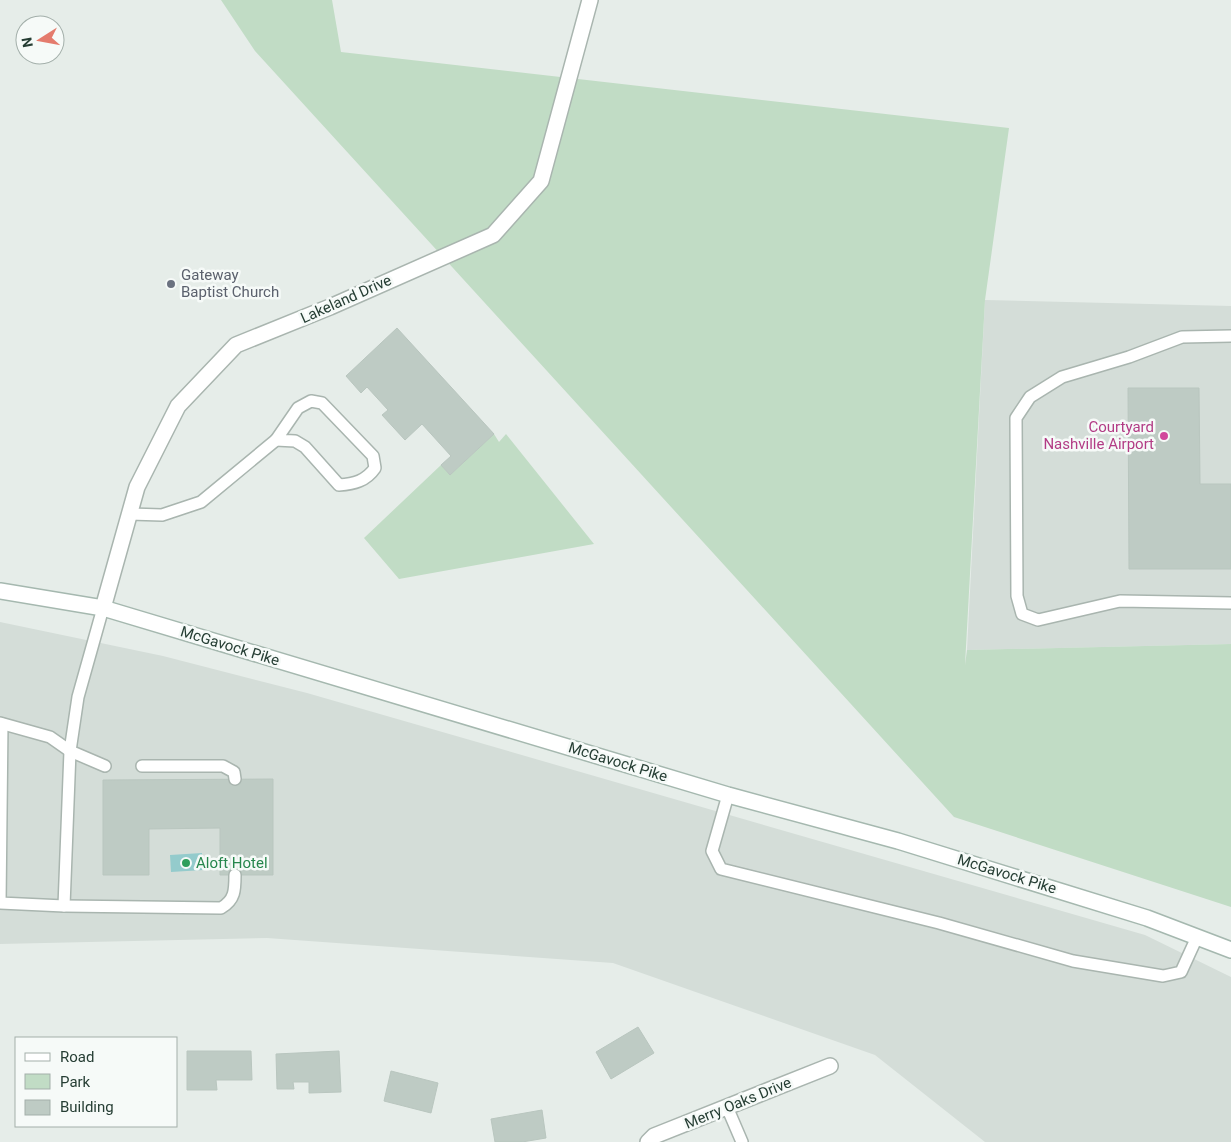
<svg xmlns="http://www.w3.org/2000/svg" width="1231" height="1142" font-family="Roboto,sans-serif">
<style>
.built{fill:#d4ddd8}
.green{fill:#c1dcc5}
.water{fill:#94cbcc}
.building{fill:#becbc4;stroke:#b9c6bf}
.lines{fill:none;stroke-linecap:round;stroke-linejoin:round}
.service-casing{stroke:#a9b5af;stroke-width:14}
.minor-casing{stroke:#a9b5af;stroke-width:18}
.secondary-casing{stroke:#a5b8af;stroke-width:18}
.service{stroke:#fff;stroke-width:11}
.minor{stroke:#fff;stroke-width:15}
.secondary{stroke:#fff;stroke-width:15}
.worship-dot{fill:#6b7280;stroke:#f6faf8;stroke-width:2}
.hotel-dot{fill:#d1479c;stroke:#f6faf8;stroke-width:2}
.leisure-dot{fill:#2e9e5b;stroke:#f6faf8;stroke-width:2}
.labels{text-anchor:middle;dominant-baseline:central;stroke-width:5;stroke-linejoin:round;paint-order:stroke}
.worship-label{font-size:15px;fill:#5b616d;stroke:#f6faf8;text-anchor:start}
.street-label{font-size:15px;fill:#263e34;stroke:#f6faf8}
.hotel-label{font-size:15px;fill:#b23c85;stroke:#f6faf8;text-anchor:end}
.leisure-label{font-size:15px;fill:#27864d;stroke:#f6faf8;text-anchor:start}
</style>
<rect width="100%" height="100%" fill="#e6ede9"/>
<g class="built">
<polygon points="985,300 1231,306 1231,644 967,650"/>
<polygon points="0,622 163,656 307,693 1145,935 1231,977 1231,1142 985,1142 875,1055 613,963 267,938 0,944"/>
</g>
<g class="green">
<polygon points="221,0 332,0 341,52 1009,128 985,300 965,665 967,650 1231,644 1231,907 954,817 255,51"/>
<polygon points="494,434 499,442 506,434 594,544 399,579 364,538 441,465 450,475"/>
</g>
<polygon class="water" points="202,853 203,870 171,872 170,855"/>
<g class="building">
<polygon points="397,328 494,434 450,475 441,465 451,456 422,424 405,440 382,415 388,410 367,387 361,393 346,376"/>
<polygon points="1128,388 1199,388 1200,484 1231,484 1231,569 1129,569"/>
<polygon points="273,779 273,875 220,875 220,828 149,829 149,875 103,875 103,780"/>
<polygon points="638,1027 654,1053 611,1079 596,1052"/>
<polygon points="187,1051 251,1051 252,1080 216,1080 217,1090 187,1090"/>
<polygon points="339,1051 341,1092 309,1093 309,1082 293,1082 294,1089 277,1089 276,1054"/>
<polygon points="391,1071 438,1083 431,1113 384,1101"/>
<polygon points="542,1110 546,1138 522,1142 495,1142 491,1119"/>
</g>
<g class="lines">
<g class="service-casing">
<g id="service">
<polyline points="1231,336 1182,337 1129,357 1062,377 1030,397 1016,418 1017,596 1022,614 1038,620 1120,601 1231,603"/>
<path d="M311,401L322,403L373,456L375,468C366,481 354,484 339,485L305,447L295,441L276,440L298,408Z"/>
<polyline points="130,514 162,515 201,502 276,440"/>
<polyline points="0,723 50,737 70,751 105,766"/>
<polyline points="2,724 0,903 64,906 70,751 78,697 103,608"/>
<polyline points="142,766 223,766 234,772 235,779"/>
<polyline points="728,795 712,851 721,869 939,923 1073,961 1163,976 1181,972 1197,937"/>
<path d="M64,906L221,908C235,900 235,890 235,875"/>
<polyline points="727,1107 742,1142"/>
</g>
</g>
<g class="minor-casing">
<g id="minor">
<polyline points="103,608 137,487 178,406 236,345 330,307 493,235 541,181 590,0"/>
<polyline points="648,1142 654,1136 830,1066"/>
</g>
</g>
<g class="secondary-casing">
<polyline id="secondary" points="0,591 103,608 728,795 898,841 1147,918 1231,950"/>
</g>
<use href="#service" class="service"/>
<use href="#minor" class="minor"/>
<use href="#secondary" class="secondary"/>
</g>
<circle class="worship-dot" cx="171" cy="284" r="5"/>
<circle class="hotel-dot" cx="1164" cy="436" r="5"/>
<circle class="leisure-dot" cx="186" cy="863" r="5"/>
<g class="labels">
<g class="worship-label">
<text x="181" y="275">Gateway<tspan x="181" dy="17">Baptist Church</tspan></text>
</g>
<g class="street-label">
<text transform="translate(346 299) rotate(-24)">Lakeland Drive</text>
<text transform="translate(230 646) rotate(17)">McGavock Pike</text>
<text transform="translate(618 762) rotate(17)">McGavock Pike</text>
<text transform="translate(1007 874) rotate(17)">McGavock Pike</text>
<text transform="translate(738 1103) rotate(-22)">Merry Oaks Drive</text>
</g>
<g class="hotel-label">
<text x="1154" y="427">Courtyard<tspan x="1154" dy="17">Nashville Airport</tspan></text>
</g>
<g class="leisure-label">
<text x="196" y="863">Aloft Hotel</text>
</g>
</g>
<rect x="15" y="1037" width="162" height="90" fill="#f6faf8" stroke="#a3afaa"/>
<rect x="25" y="1053" width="25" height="8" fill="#ffffff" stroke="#a3afaa"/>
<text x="60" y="1062" font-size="15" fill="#263e34">Road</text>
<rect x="25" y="1074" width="25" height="15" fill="#c1dcc5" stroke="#a3afaa"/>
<text x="60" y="1087" font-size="15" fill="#263e34">Park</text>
<rect x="25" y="1100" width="25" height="15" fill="#becbc4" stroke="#a3afaa"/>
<text x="60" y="1112" font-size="15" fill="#263e34">Building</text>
<g transform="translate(40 40) rotate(259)"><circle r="24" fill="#f6faf8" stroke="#a3afaa"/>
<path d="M0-4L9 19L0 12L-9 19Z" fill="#e47b6d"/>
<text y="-8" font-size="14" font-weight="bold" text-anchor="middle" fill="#263e34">N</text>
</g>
</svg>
